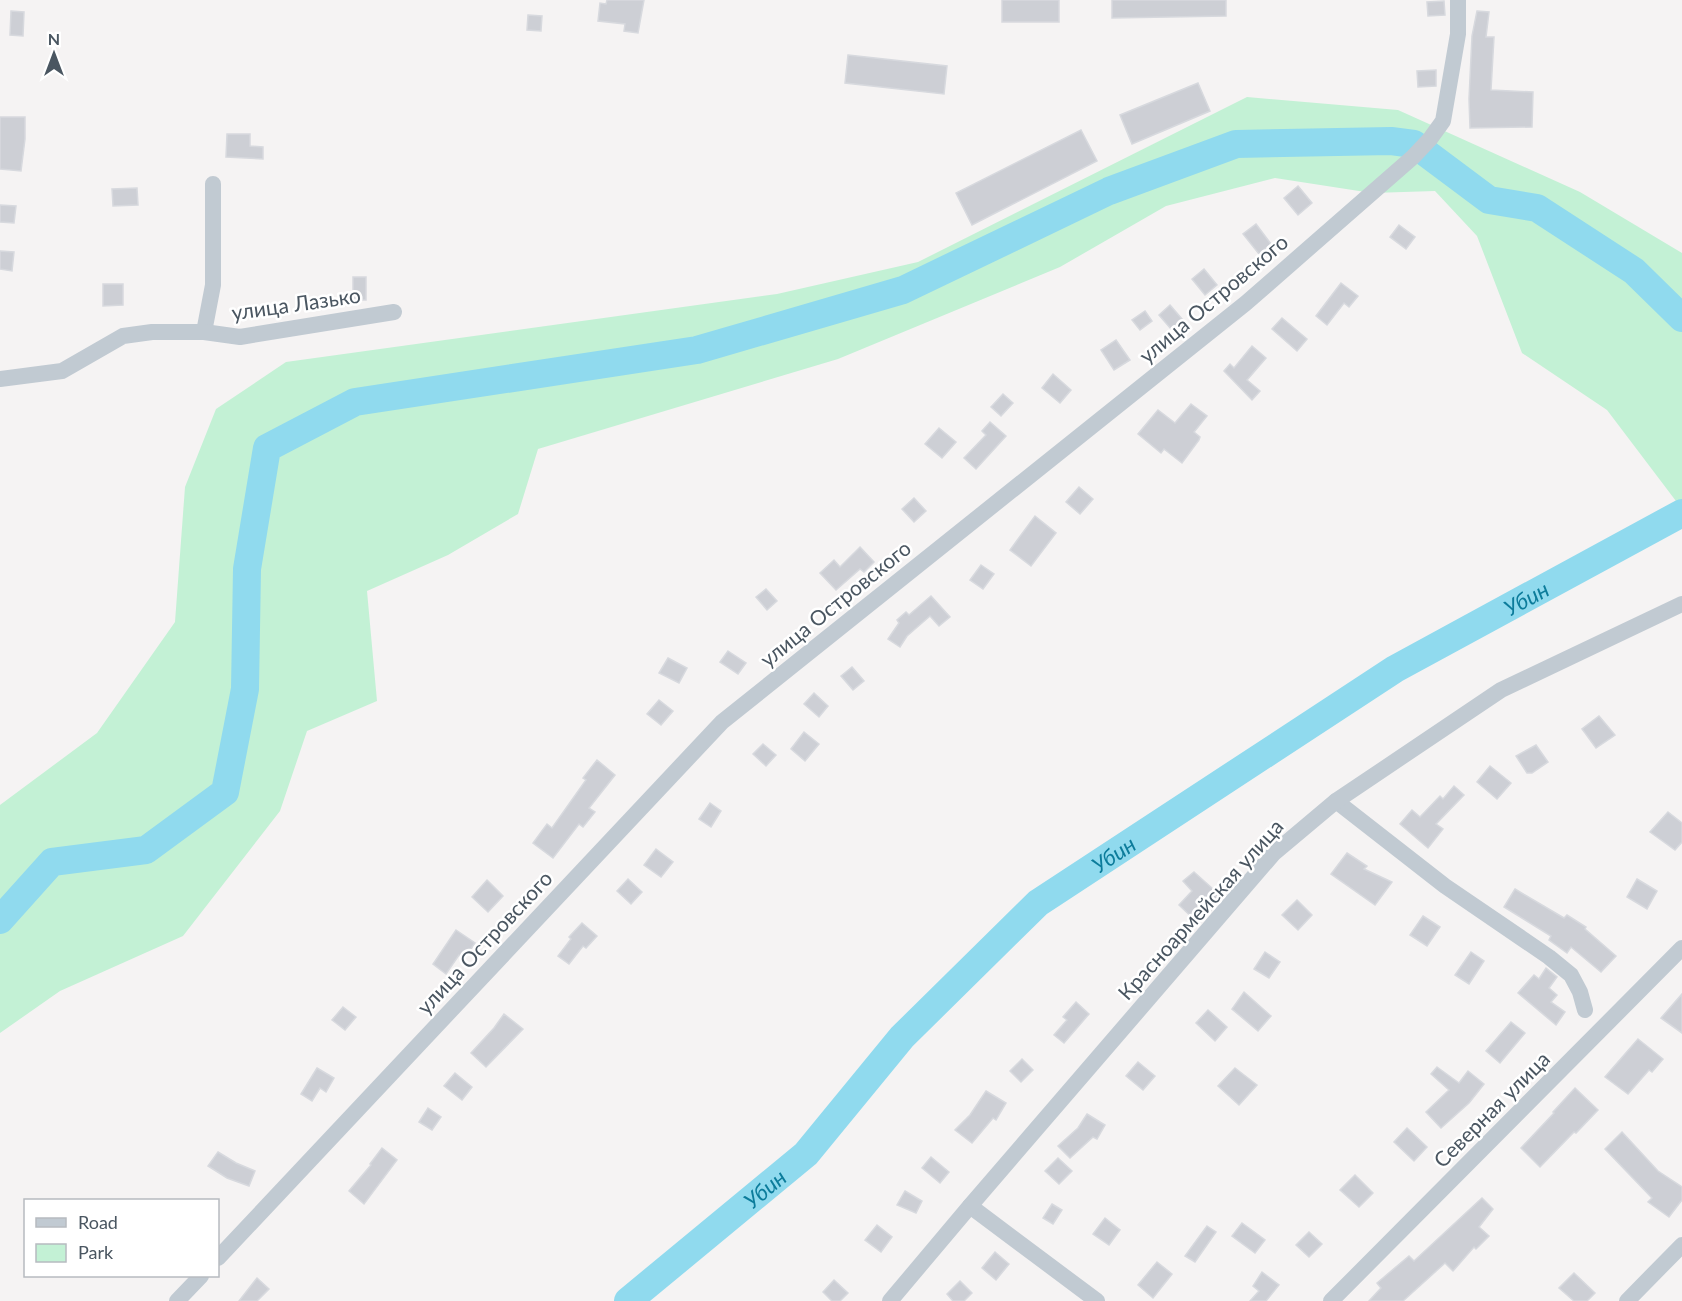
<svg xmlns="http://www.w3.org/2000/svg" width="1682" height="1301" font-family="Lato,sans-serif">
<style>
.green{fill:#c3f1d5}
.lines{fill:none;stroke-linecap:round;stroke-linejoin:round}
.river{stroke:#90daee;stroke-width:28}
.building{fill:#cdcfd5;stroke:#d7d9de;stroke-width:1.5}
.street{stroke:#c1cad2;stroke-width:16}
.labels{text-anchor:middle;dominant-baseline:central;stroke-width:5;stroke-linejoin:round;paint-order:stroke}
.street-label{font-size:21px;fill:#4a5661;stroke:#fff}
.water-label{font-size:22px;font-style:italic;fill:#0c7c9b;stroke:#fff}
</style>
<rect width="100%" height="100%" fill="#f5f3f3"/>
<polygon class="green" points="1247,97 1398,110 1580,192 1682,253 1682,509 1607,410 1522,353 1477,236 1435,191 1372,193 1275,178 1166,206 1060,267 838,359 538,449 518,514 448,555 367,591 377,701 307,731 280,811 183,936 60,991 0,1033 0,805 97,733 175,622 185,487 216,409 286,362 777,294 918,262"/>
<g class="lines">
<g class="river">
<polyline points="0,920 52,862 146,850 225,792 245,689 247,569 267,448 355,402 697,350 903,290 1109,191 1236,144 1391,141 1414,144 1489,200 1537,208 1634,271 1682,318"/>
<path id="s1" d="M628,1301L806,1154L902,1037L1038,903L1395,669L1682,513"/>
</g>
</g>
<g class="building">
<polygon points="607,0 644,0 638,33 624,31 625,24 598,21 600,3 606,4"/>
<rect x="1002" y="0" width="57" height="22"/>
<polygon points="1112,0 1226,0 1226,16 1112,18"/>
<polygon points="1444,1 1445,15 1428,16 1427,2"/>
<polygon points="11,11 24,12 23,36 10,35"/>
<polygon points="1477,11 1489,12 1486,37 1494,37 1491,90 1533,92 1532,127 1470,128 1469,99 1472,36"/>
<polygon points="528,15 542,16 541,31 527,30"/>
<polygon points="848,55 947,66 944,94 845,83"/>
<polygon points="1436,70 1436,86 1418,87 1417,71"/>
<polygon points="1198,83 1210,111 1132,144 1120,115"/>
<polygon points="0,117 25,117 25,139 21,171 0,169"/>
<polygon points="1081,130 1097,161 972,225 956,193"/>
<polygon points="227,134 250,134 250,146 263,147 263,159 226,157"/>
<polygon points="1298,186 1312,203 1298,215 1284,198"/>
<polygon points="137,188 138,205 113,206 112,189"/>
<polygon points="0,205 16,206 14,223 0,222"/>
<polygon points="1256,224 1271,244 1259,254 1243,234"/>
<polygon points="1399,225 1415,237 1406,249 1390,237"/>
<polygon points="0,251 14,252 12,271 0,269"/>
<polygon points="1204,269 1217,285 1205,295 1192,279"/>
<rect x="353" y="277" width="13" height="23"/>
<polygon points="1341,283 1358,296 1349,307 1344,303 1327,325 1316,316"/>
<polygon points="103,284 123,284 123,305 103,306"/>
<polygon points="1170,305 1182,319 1171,329 1159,315"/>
<polygon points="1145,311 1152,321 1140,330 1132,320"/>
<polygon points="1282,318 1307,339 1297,351 1272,329"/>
<polygon points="1116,340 1130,360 1114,370 1101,350"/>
<polygon points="1252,346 1266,358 1247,380 1260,391 1252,400 1224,371 1230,364 1234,368"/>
<polygon points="1053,374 1071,390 1060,403 1042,388"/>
<polygon points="1003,394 1013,403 1001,416 991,407"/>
<polygon points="1191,404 1207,416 1194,432 1200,437 1199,440 1182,463 1164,449 1161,453 1138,434 1158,410 1175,423"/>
<polygon points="990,422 1006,436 976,469 964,458 986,435 982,431"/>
<polygon points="939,428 956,442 942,458 925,444"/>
<polygon points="1079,487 1093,499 1080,514 1066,502"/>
<polygon points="914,498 926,511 914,522 902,509"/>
<polygon points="1035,516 1056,533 1031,566 1010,550"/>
<polygon points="860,547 874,562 864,572 860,569 836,590 820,573 834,560 840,567"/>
<polygon points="981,565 994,574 983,589 970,580"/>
<polygon points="766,589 777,601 767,610 756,597"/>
<polygon points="931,596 950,617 939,626 930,616 907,636 900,647 888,639 899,623 897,620 906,612 909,615"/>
<polygon points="728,651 746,663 738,674 720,662"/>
<polygon points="668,658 687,668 679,683 659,673"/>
<polygon points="852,667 864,681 853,690 841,676"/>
<polygon points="814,693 828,706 819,717 804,704"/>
<polygon points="659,700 673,711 661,725 647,714"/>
<polygon points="1599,716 1615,735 1596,748 1582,729"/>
<polygon points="804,732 819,744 805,761 791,749"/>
<polygon points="763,744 776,755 766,766 753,754"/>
<polygon points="1536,745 1548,762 1532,773 1527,773 1516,756"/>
<polygon points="597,760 615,775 589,808 595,812 583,827 579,824 553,858 533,843 547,824 552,828 586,780 583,778"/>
<polygon points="1490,766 1511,783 1497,799 1477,782"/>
<polygon points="1454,786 1464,795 1436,824 1443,829 1428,848 1400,824 1412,810 1420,817 1440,796 1443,799"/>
<polygon points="710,803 721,811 711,827 699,819"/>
<polygon points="1668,812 1682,823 1682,842 1675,850 1650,832"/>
<polygon points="656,849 673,862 661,877 644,865"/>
<polygon points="1347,853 1367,866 1364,869 1392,882 1375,905 1331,874"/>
<polygon points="1194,872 1222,897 1199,924 1179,905 1192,891 1183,881"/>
<polygon points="628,879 642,892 631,904 617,891"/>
<polygon points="1637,879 1657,891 1647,909 1627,897"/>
<polygon points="487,880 503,896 488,912 472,897"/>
<polygon points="1515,889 1564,918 1567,915 1586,927 1585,929 1616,956 1601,972 1571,947 1567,953 1549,940 1551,936 1504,907"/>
<polygon points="1297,900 1312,915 1298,930 1282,915"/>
<polygon points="1423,916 1440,927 1427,946 1410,935"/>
<polygon points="582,923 597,936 586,948 583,946 569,964 558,956 571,939 569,937"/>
<polygon points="456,930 475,943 464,959 459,955 446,974 433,964"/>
<polygon points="1265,952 1280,962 1269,978 1254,969"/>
<polygon points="1471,952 1484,961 1469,984 1455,975"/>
<polygon points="1546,968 1557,977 1549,988 1557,995 1551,1002 1565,1012 1556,1025 1518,993 1534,975 1539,979"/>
<polygon points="1244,992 1271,1016 1258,1031 1232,1009"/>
<polygon points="1682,994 1682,1033 1661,1018"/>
<polygon points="1076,1002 1089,1014 1064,1043 1054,1035 1067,1020 1063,1017"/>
<polygon points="343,1007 356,1017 345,1030 332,1020"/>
<polygon points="1208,1010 1227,1027 1215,1041 1196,1023"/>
<polygon points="504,1014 523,1029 486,1067 471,1053 494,1028"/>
<polygon points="1511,1022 1525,1033 1500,1063 1486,1051"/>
<polygon points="1638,1039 1663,1059 1652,1072 1649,1070 1628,1094 1605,1077"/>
<polygon points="1022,1059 1033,1070 1021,1082 1010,1071"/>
<polygon points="1138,1062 1155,1076 1143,1090 1126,1076"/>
<polygon points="1437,1067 1459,1083 1468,1071 1484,1084 1469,1103 1441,1128 1426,1112 1449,1090 1431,1074"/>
<polygon points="317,1068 334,1078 326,1092 320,1088 312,1101 301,1094"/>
<polygon points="1235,1068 1257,1085 1239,1105 1218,1086"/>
<polygon points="455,1073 472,1087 462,1100 444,1086"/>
<polygon points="1575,1088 1598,1110 1576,1133 1574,1132 1540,1167 1521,1148 1554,1113 1553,1112"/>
<polygon points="986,1091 1006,1103 996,1120 993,1118 972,1143 955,1130 970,1115"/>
<polygon points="428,1108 441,1117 432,1130 419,1122"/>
<polygon points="1087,1114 1105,1125 1097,1139 1093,1137 1070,1158 1058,1146 1078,1128"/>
<polygon points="1407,1128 1427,1147 1414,1161 1394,1142"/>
<polygon points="1622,1132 1658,1171 1682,1187 1682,1200 1669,1217 1648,1202 1652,1198 1605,1149"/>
<polygon points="382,1148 397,1160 364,1204 349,1191 371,1165 370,1164"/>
<polygon points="218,1152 236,1163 255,1171 249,1186 227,1178 208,1166"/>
<polygon points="931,1157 949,1172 940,1183 922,1168"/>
<polygon points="1058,1158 1072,1171 1059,1184 1045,1171"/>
<polygon points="1355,1175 1373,1193 1359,1207 1340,1190"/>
<polygon points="905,1191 922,1201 916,1213 897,1205"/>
<polygon points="1482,1198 1493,1209 1479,1227 1489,1236 1476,1249 1474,1247 1453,1271 1445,1263 1403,1301 1369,1301 1381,1288 1377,1283 1409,1256 1414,1261"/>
<polygon points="1052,1204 1062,1210 1053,1224 1043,1218"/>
<polygon points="1105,1218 1120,1230 1109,1245 1093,1234"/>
<polygon points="1242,1223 1265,1240 1255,1253 1232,1236"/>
<polygon points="877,1225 892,1237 881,1252 865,1240"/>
<polygon points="1207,1226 1216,1232 1195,1262 1185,1256"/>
<polygon points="1309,1232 1322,1244 1309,1257 1296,1245"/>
<polygon points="995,1252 1009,1264 996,1280 982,1268"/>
<polygon points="1157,1262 1172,1274 1153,1298 1138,1285"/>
<polygon points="1262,1272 1279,1285 1266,1301 1250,1301 1259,1291 1253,1286"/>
<polygon points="1574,1273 1595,1293 1587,1301 1574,1301 1559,1288"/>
<polygon points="257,1278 269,1289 257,1301 239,1301"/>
<polygon points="834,1280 848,1293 840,1301 832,1301 823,1292"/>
<polygon points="960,1281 972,1293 964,1301 953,1301 947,1294"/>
</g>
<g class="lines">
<g class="street">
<polyline points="204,332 213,285 213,184"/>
<polyline points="0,379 62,371 123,336 152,332 204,332 240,337 394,312"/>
<polyline points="1336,801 1445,886 1549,957 1571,975 1580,992 1585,1010"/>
<polyline points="970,1206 1097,1301"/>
<polyline points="218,1258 722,722 1246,303 1413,157 1430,139 1443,121 1458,34 1458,0"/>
<polyline points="177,1301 201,1276"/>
<polyline points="890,1301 970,1206 1274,853 1336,801 1501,690 1682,604"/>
<polyline points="1331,1301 1682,948"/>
<polyline points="1627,1301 1682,1245"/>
</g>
</g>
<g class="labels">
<g class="street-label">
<text transform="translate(1213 298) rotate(-40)">улица Островского</text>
<text transform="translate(296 303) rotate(-8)">улица Лазько</text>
<text transform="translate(835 603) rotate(-39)">улица Островского</text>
<text transform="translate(1200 909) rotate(-48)">Красноармейская улица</text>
<text transform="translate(484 942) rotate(-47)">улица Островского</text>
<text transform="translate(1491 1109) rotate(-45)">Северная улица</text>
</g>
<g class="water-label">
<text stroke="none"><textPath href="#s1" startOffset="1149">Убин</textPath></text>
<text stroke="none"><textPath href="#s1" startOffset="663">Убин</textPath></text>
<text stroke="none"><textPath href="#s1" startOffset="177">Убин</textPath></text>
</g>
</g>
<rect x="24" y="1199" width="195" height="78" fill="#ffffff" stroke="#b7bbc0" stroke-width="1.5"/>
<rect x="36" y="1218" width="30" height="9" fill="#c1cad2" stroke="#b7bbc0" stroke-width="1.5"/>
<text x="78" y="1229" font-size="18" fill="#4a5661">Road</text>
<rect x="36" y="1244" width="30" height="18" fill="#c3f1d5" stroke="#b7bbc0" stroke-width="1.5"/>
<text x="78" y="1259" font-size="18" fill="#4a5661">Park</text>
<g transform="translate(54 54)" stroke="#ffffff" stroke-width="4.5" paint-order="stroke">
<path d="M0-4.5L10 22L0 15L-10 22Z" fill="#4a5661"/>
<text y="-9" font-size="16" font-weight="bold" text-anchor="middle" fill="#4a5661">N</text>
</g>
</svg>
